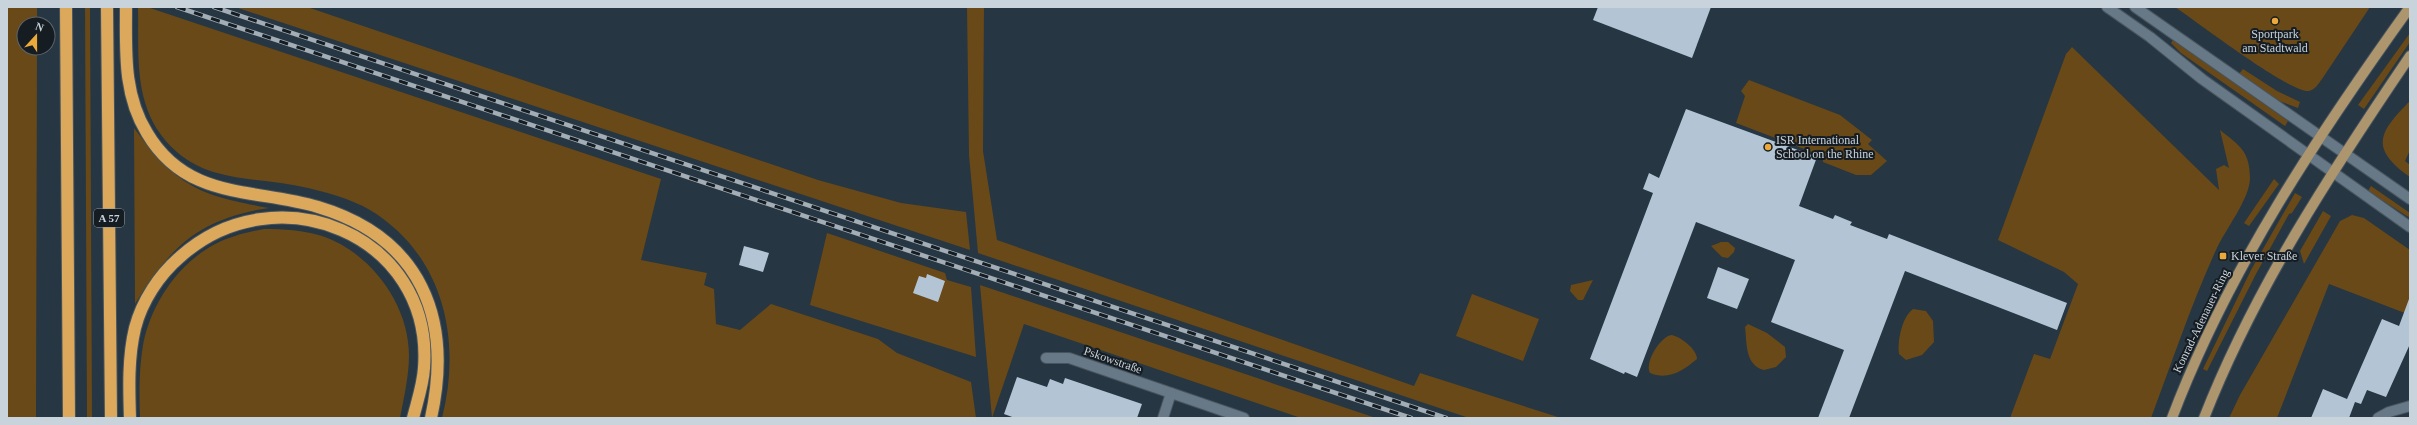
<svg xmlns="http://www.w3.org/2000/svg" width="2417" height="425" font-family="'Times New Roman',serif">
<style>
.green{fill:#694917}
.building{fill:#b3c5d5}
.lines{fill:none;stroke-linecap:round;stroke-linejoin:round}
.minor-casing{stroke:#47545e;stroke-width:12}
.primary-casing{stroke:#47545e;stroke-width:12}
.motorway-casing{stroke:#47545e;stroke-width:14}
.minor{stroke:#677886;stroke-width:10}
.primary{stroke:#ad956d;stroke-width:10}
.motorway{stroke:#dca85c;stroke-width:12}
.rail-casing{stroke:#a2adb6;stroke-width:4.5}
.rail{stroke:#151c22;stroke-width:3;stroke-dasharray:9;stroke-linecap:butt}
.poi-dot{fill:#eca93b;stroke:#151c22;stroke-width:1.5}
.labels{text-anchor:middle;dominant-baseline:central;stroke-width:4;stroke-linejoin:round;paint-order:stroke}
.shield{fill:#151c22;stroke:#939ca4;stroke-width:1}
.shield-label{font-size:11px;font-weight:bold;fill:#c9d3db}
.poi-label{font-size:12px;fill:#c9d3db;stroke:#151c22;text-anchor:start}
.street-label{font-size:12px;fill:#c9d3db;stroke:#151c22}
</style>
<rect width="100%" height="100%" fill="#263642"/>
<g class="green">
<polygon points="7,7 37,7 37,24 24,24 24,48 37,48 36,418 7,418"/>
<polygon points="85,7 90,7 92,418 87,418"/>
<path d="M138,7H147L661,179L641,260L707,273L704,285L714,289L716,324L740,330L771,304L878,339L897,353L971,382L976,418H442C462,340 444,255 370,210C351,199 329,193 308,188C256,175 204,186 165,140C133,102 139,53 138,7Z"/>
<polygon points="235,7 307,7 818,180 901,203 966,212 970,250"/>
<polygon points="967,7 984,7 983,151 997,240 1414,386 1420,373 1561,418 1469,418 978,253 969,155"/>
<path d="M2175,7H2370L2322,79C2319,83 2315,90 2309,91C2291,94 2196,21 2175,7Z"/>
<polygon points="2410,33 2410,42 2364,109 2358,105"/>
<polygon points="2173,40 2288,121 2285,126 2181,53 2171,43"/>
<path d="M2072,47L2219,190L2216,169L2224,165L2229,168L2220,130C2240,146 2250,151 2250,179C2249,200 2225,230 2216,250C2191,305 2172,362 2151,418H2010L2034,354L2050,359L2078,284L2064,272L1998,240L2066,54Z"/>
<polygon points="2243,69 2277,91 2300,102 2298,108 2274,99 2239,74"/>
<polygon points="1749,80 1840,115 1872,140 1868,144 1887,161 1871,175 1856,175 1823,162 1823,157 1820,155 1736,123 1745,96 1741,91"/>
<path d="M2410,101V150L2405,161L2410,165V177C2369,148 2379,132 2410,101Z"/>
<path d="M134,128C178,187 198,195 269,208C201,218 170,246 135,304Z"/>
<polygon points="2274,179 2279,184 2249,226 2244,223"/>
<polygon points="2371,186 2410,213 2410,218 2368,191"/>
<polygon points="2295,193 2302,197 2292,213 2289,214 2256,274 2207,371 2203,369 2251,270"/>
<polygon points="2323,211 2331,216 2304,264 2300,251"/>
<polygon points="2352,215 2364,218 2410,250 2410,315 2329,284 2277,418 2229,418 2240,395 2340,221"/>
<path d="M264,229C284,229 303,230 322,236C370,252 409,304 409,355C409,376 404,397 400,418H140C139,394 139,369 143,345C152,298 187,250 235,236C244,233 254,231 264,229Z"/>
<polygon points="827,233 945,273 947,280 971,287 976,357 810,305"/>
<polygon points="1721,242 1728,242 1735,248 1734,252 1728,258 1722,257 1711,246"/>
<polygon points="1593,280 1583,300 1578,300 1570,291 1571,285"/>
<polygon points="980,285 1376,418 1301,418 1024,324 992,418"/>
<polygon points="1472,294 1539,319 1523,361 1456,336"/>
<path d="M1913,309L1926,311L1933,321L1934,342L1922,355L1906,360L1899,354C1897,341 1902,317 1913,309Z"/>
<path d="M1748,324L1767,333L1785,347L1786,357L1776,367L1764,370C1745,365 1747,344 1745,327Z"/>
<path d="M1671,335C1680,336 1697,349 1697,359C1684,370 1668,381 1650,373C1644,363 1660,337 1671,335Z"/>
</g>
<g class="building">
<polygon points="1598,7 1711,7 1692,58 1593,20"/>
<polygon points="1686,109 1817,157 1799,206 1833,219 1835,215 1852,222 1850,225 1887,239 1889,234 2067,303 2057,330 1905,271 1849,418 1818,418 1844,350 1771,322 1795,260 1696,222 1637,377 1625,372 1624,374 1590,359 1653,193 1643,189 1649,173 1659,178"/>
<polygon points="744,246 769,253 763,272 739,265"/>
<polygon points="1718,267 1749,279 1737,309 1707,298"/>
<polygon points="927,274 945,281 938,302 913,293 919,276 926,278"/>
<polygon points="2409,299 2410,344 2386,397 2367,390 2361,404 2355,402 2349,418 2311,418 2323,389 2347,399 2382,319 2399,326"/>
<polygon points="1017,377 1047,387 1050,379 1063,384 1065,378 1142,404 1137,418 1015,418 1004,414"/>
</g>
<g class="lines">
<g class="minor-casing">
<g id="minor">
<polyline points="2107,7 2150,37 2202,79 2410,227"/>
<polyline points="2135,7 2410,199"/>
<polyline points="1046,358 1069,358 1244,418"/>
<polyline points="1163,418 1171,393"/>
<polyline points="2378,418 2389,412 2410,406"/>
</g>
</g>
<g class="primary-casing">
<g id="primary">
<path d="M2172,418C2228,270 2318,135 2410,7"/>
<path d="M2204,418C2255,288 2332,171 2410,56"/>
</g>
</g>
<g class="motorway-casing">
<g id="motorway">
<polyline points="66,7 69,418"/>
<polyline points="107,7 111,418"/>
<path d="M126,7C126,51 123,94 147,133C187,201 255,188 318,207C421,238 453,318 431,418"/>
<path d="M130,418C129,388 128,357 135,328C142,301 159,275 180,257C275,171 434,234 424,368C423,385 417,402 413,418"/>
</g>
</g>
<use href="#minor" class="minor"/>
<use href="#primary" class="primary"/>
<use href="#motorway" class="motorway"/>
<g class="rail-casing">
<g id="rail">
<polyline points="177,7 1411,418"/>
<polyline points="214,7 1446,418"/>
</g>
</g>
<use href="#rail" class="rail"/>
</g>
<g class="poi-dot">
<circle cx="2275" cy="21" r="4"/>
<circle cx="1768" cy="147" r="4"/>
<rect x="2219" y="252" width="8" height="8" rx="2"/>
</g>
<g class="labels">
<rect class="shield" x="94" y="209" width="30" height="18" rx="3"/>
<g class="shield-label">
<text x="109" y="218">A 57</text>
</g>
<g class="poi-label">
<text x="2275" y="34" text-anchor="middle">Sportpark<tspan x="2275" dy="14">am Stadtwald</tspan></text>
<text x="1776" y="140">ISR International<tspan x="1776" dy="14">School on the Rhine</tspan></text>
<text x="2231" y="256">Klever Straße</text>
</g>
<g class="street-label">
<text transform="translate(2201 321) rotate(-64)">Konrad-Adenauer-Ring</text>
<text transform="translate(1113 360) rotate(19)">Pskowstraße</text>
</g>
</g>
<rect width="2417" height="425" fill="none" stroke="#c9d3db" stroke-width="16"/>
<g transform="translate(36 36) rotate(21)"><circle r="19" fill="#151c22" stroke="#5d656c"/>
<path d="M0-3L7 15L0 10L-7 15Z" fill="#eca93b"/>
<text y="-6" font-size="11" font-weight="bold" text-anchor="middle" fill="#c9d3db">N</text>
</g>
</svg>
